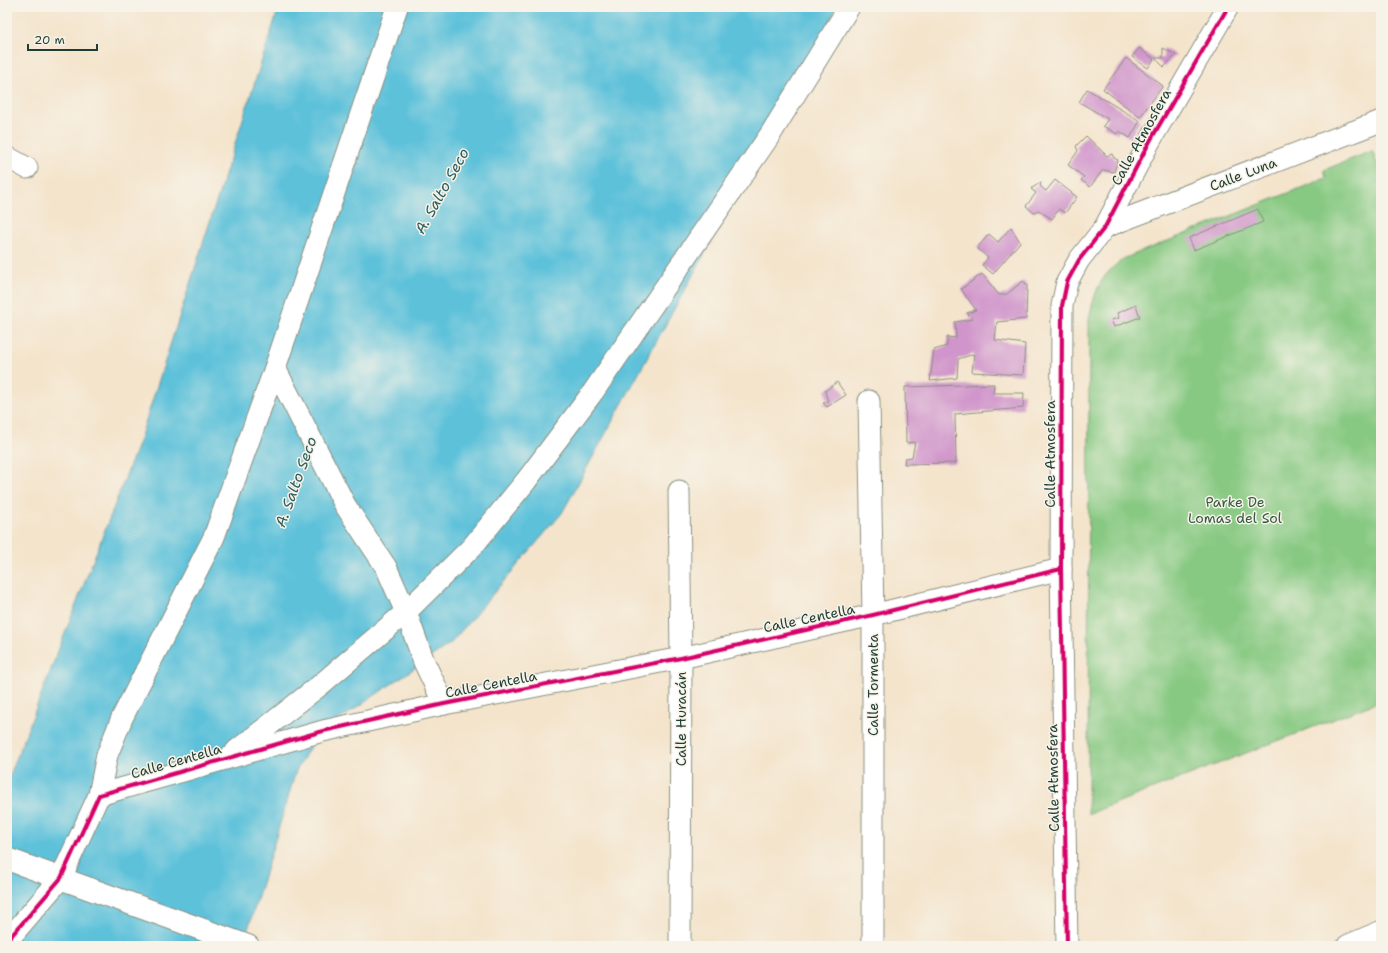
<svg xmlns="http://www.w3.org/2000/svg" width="1388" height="953" font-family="'Shantell Sans',sans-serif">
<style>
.green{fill:#87c982;stroke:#53835b}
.water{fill:#5dc1da;stroke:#3e7f87}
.building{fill:#d095cb}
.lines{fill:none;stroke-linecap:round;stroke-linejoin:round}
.minor-casing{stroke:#8a9080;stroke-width:23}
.tertiary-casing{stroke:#8a9080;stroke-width:24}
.minor{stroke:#fff;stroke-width:21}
.tertiary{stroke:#fff;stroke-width:22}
.cycleway-casing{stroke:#f7f3e8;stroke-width:6}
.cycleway{stroke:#d6006c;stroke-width:4}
.labels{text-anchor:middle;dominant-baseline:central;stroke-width:3;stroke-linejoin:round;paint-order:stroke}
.street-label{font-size:14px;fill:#1f3d34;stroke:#f7f3e8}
.park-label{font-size:14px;fill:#345944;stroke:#f7f3e8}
.water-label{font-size:15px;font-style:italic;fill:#2e5e5e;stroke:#f7f3e8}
</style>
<rect width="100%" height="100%" fill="#f7f3e8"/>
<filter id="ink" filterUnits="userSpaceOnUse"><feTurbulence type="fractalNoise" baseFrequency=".025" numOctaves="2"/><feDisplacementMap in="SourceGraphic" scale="8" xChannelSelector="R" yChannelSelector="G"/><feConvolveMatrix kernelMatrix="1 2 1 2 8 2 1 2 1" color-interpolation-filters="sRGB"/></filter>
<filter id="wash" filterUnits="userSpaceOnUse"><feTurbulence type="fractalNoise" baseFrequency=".012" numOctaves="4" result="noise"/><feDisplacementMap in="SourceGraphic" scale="16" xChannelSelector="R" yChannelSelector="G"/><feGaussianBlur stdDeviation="0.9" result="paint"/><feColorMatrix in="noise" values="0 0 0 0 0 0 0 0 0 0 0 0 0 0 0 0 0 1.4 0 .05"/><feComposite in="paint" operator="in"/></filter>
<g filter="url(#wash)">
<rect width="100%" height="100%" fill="#f4e4cc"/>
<path class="green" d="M1372,151L1381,173V701L1088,814L1089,319C1095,290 1100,275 1125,258L1326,178L1324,170Z"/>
<polygon class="water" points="279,7 837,7 770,135 562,513 451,643 323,731 310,747 296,771 243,946 7,946 7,783 139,442"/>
<g id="blocks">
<g class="building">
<polygon points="1139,48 1154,59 1148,68 1132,57"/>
<polygon points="1163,48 1176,55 1164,67 1155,58 1163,58"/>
<polygon points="1126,58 1163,86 1140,117 1103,89"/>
<polygon points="1087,89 1140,121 1130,138 1119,131 1117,134 1103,126 1108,119 1079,102"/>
<polygon points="1086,136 1107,156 1112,154 1114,158 1118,160 1114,172 1103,170 1090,187 1081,180 1084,177 1068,165 1078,151 1076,146"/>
<polygon points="1055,180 1077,197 1065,213 1059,209 1052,219 1038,210 1034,213 1026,206 1036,193 1031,189 1041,182 1040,186 1046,191"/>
<polygon points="1258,209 1263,222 1194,250 1189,238"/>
<polygon points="1011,227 1020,242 993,274 982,265 988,258 977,248 989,234 998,242"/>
<polygon points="982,274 999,295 1007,294 1023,281 1027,285 1026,319 997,322 995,340 1025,344 1023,375 972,372 974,354 958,359 957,378 930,381 934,350 947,346 947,337 956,338 955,322 973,319 967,313 976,310 961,289"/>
<polygon points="1136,305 1140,317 1114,327 1111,320 1119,318 1117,313"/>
<polygon points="837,382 846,395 827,407 823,403 828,402 825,391"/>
<polygon points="994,384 993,393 1024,393 1023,408 955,414 956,463 904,464 905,458 912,457 915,442 906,443 905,387"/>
</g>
</g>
</g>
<g filter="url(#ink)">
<use href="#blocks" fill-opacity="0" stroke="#8a9080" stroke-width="1"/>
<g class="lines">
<g class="minor-casing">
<g id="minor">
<polyline points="7,157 27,168"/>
<polyline points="1105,227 1381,121"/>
<polyline points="275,368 345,505 386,567 406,612 424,662 444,704"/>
<polyline points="869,401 873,615 873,946"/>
<polyline points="679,491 681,658 680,946"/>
<polyline points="236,751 319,686 406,612 472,547 526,481 593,392 770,135 849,7"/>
<polyline points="99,795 107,755 122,718 214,537 275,368 397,7"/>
<polyline points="7,941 61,878 99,795 323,731 444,704 681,658 873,615 1061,569"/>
<polyline points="1067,946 1061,569 1062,306 1067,282 1079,260 1105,227 1150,141 1228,7"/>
</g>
</g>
<g class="tertiary-casing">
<g id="tertiary">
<polyline points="7,859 248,946"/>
<polyline points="1348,946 1381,932"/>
</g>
</g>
<use href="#minor" class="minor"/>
<use href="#tertiary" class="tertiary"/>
<g class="cycleway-casing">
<g id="cycleway">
<polyline points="7,941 61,878 99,795 323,731 444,704 681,658 873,615 1061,569"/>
<polyline points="1067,946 1061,569 1062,306 1067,282 1079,260 1105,227 1150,141 1228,7"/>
</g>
</g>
<use href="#cycleway" class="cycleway"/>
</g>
</g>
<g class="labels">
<g class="street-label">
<text transform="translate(1141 137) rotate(-61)">Calle Atmosfera</text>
<text transform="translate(1243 174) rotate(-21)">Calle Luna</text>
<text transform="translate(1050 454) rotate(-90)">Calle Atmosfera</text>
<text transform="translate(809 618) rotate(-12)">Calle Centella</text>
<text transform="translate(491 684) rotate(-11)">Calle Centella</text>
<text transform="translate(873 685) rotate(-90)">Calle Tormenta</text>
<text transform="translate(681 719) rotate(-90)">Calle Huracán</text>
<text transform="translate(176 761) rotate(-16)">Calle Centella</text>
<text transform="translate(1053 778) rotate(-91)">Calle Atmosfera</text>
</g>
<g class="park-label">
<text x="1235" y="502">Parke De<tspan x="1235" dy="16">Lomas del Sol</tspan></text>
</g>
<g class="water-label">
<text transform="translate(442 191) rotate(-61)">A. Salto Seco</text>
<text transform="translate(296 482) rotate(-70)">A. Salto Seco</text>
</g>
</g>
<rect width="1388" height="953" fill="none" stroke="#f7f3e8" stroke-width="24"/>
<path d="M28 44v6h69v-6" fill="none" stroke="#1f3d34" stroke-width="2"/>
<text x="34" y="44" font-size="12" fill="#1f3d34" stroke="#f7f3e8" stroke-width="3" paint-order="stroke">20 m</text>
</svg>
